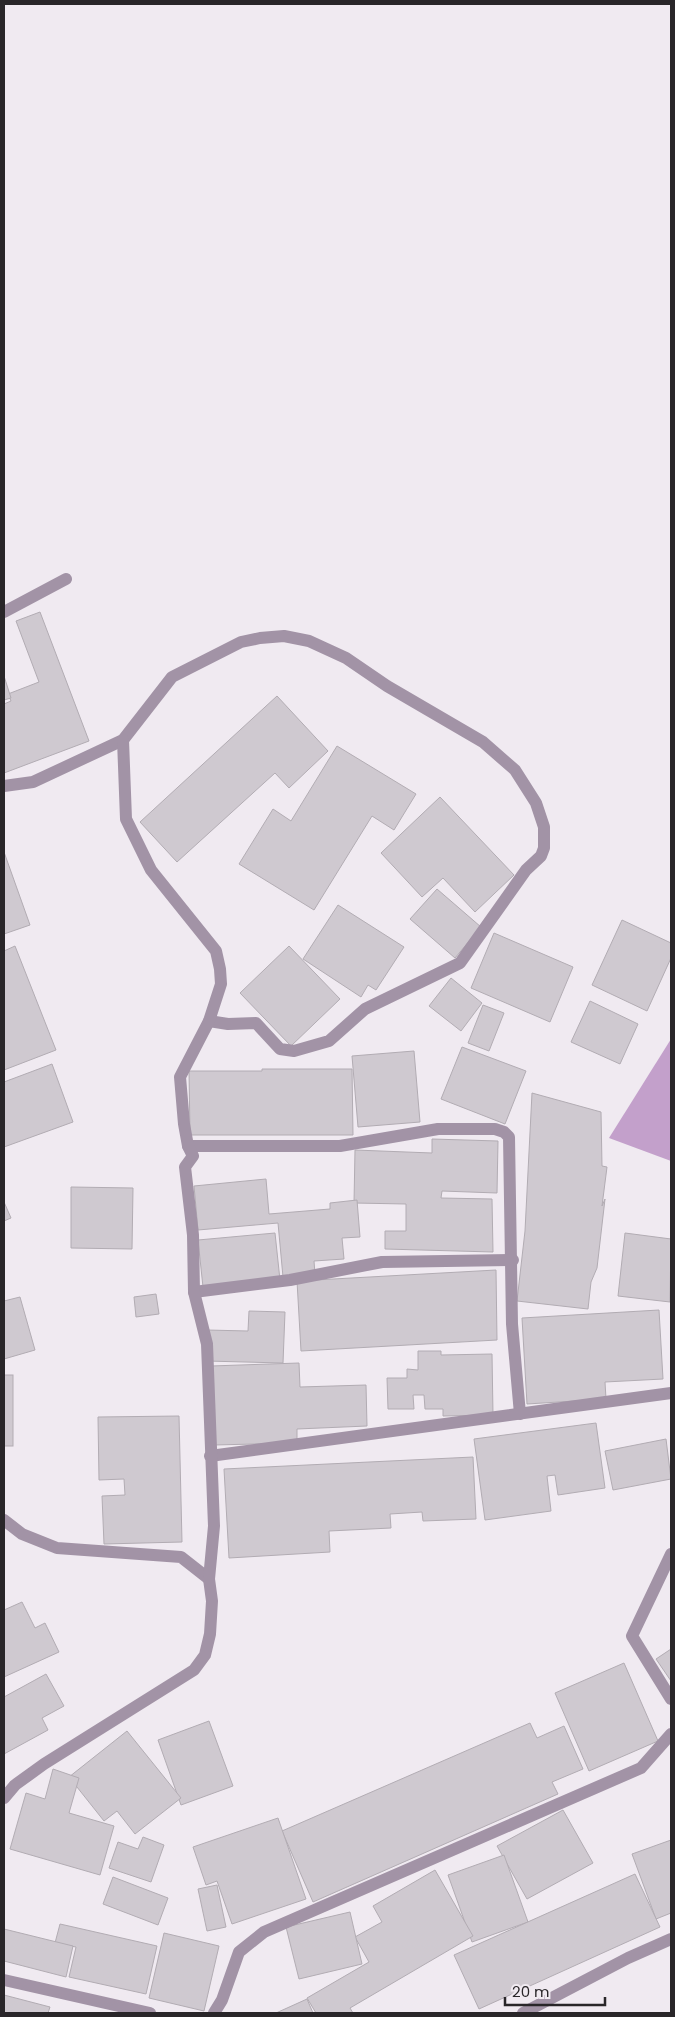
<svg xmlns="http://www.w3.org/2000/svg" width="675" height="2017" font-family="Poppins,sans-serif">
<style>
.forest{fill:#c3a0cb}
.building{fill:#cfc9d0;stroke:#b2acb3}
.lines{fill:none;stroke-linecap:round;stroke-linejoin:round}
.minor{stroke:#a293a6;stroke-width:12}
</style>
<rect width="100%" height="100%" fill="#f0eaf1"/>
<polygon class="forest" points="671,1039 671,1161 609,1138"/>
<g class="building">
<polygon points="40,612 89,741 4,773 4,704 11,701 8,694 39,682 16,621"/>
<polygon points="4,676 11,698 4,700"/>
<polygon points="277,696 328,751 289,788 275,773 177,862 140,822"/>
<polygon points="337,746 416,794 394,830 372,816 314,910 239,864 273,809 291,821"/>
<polygon points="440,797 514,875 475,912 443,878 422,897 381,853"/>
<polygon points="4,852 30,925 4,934"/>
<polygon points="437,889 481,927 455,958 410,919"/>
<polygon points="338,905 404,947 376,990 368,985 361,997 303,959"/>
<polygon points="622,920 671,943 671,958 647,1011 592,985"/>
<polygon points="494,933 573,967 550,1022 471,988"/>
<polygon points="15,946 56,1050 4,1070 4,951"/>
<polygon points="289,946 340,999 291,1046 240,993"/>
<polygon points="451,978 482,1003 461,1031 429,1006"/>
<polygon points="590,1001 638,1024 620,1064 571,1042"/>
<polygon points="483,1005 504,1013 489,1051 468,1043"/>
<polygon points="462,1047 526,1071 505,1124 441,1099"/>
<polygon points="414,1051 420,1122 358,1127 352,1056"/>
<polygon points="52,1064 73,1122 4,1147 4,1082"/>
<polygon points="262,1069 352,1069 353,1135 190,1135 189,1071 262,1071"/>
<polygon points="532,1093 601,1112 602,1166 607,1167 602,1206 605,1199 597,1268 591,1282 588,1309 517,1301 525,1231"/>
<polygon points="432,1139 498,1141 497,1193 442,1191 441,1198 492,1199 493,1252 385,1249 385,1231 406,1231 406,1204 354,1203 355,1150 432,1153"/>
<polygon points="266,1179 269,1214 330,1209 330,1203 357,1200 360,1237 342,1238 344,1259 314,1261 315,1274 283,1277 278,1223 198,1230 194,1186"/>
<polygon points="71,1187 133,1188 132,1249 71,1248"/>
<polygon points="4,1202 11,1218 4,1221"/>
<polygon points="275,1233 280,1280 203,1287 198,1240"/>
<polygon points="625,1233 671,1239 670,1302 618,1296"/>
<polygon points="496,1270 497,1340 301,1351 297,1281"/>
<polygon points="156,1294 159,1314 136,1317 134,1297"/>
<polygon points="20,1297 35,1350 4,1359 4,1301"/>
<polygon points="659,1310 663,1379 605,1382 606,1399 527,1404 522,1318"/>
<polygon points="249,1311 285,1312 283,1363 206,1361 207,1330 248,1331"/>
<polygon points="418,1351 441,1351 441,1355 492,1354 493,1415 443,1416 443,1409 425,1409 424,1395 413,1395 414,1409 388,1409 387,1378 407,1378 407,1369 418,1370"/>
<polygon points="299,1363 300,1387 366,1385 367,1426 297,1429 297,1443 214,1445 211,1366"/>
<rect x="4" y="1375" width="9" height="71"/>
<polygon points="179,1416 182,1542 104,1544 102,1496 125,1495 124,1479 99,1480 98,1417"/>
<polygon points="596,1423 605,1488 558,1495 555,1475 547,1476 551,1511 485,1520 474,1439"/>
<polygon points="666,1439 671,1479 613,1490 605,1451"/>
<polygon points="473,1457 476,1519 423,1521 422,1512 390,1514 391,1528 329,1531 330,1552 229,1558 224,1469"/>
<polygon points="22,1602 35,1628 45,1623 59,1652 4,1677 4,1610"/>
<polygon points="671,1649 671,1681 656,1659"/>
<polygon points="624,1663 658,1741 589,1771 555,1693"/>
<polygon points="46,1674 64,1706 42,1718 48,1730 4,1754 4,1697"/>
<polygon points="209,1721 233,1786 181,1805 158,1740"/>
<polygon points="530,1723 537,1738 564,1726 583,1769 552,1782 558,1794 313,1902 282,1831"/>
<polygon points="127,1731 181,1798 135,1834 117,1811 104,1821 69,1777"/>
<polygon points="53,1769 79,1778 69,1813 114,1826 100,1875 10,1849 26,1793 45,1799"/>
<polygon points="563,1810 593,1863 527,1899 497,1846"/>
<polygon points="278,1818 306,1899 232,1924 217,1881 206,1885 193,1847"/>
<polygon points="143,1837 164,1845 151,1882 109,1868 118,1842 138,1849"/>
<polygon points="671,1840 671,1913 656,1919 632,1854"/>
<polygon points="504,1855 528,1922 472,1942 448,1875"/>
<polygon points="435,1870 473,1936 350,2008 353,2013 316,2013 307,1998 369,1962 355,1937 382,1922 373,1906"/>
<polygon points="635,1874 660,1927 479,2009 454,1955"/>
<polygon points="113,1877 168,1898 158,1925 103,1904"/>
<polygon points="217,1885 226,1927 207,1931 198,1889"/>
<polygon points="350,1912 362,1964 299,1979 286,1927"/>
<polygon points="60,1924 157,1946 146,1994 69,1977 76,1947 55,1943"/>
<polygon points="4,1929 73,1946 66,1977 4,1961"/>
<polygon points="164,1933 219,1946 204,2011 149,1998"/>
<polygon points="4,1995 50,2007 48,2013 4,2013"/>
<polygon points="307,1999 313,2013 276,2013"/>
</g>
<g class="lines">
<g class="minor">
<polyline points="4,612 66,579"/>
<polyline points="4,786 33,782 123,740 172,677 241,642 260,638 284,636 309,641 346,658 387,686 483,742 515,770 536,803 544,827 544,848 541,856 526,870 460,963 365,1009 329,1041 294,1051 280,1049 256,1023 228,1024 209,1021"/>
<polyline points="188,1146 340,1146 438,1129 495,1129 504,1132 509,1137 512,1324 520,1414"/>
<polyline points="194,1292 290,1280 382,1262 513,1260"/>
<polyline points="210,1456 671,1393"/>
<polyline points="4,1520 22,1534 57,1548 181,1557 209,1579"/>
<polyline points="671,1554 632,1636 671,1699"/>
<polyline points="4,1798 15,1785 44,1764 194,1670 205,1655 210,1634 212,1601 209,1579 214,1526 207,1344 194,1292 193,1235 185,1167 193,1156 188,1146 184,1124 180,1077 209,1021 221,984 220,969 216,951 151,870 126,819 123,740"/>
<polyline points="4,1980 150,2013"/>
<polyline points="214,2013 222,2000 239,1952 264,1932 641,1768 671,1734"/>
<polyline points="523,2013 628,1958 671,1939"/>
</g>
</g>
<rect width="675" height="2017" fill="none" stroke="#292629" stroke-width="10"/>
<path d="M505 1997v8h100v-8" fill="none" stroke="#292629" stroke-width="2.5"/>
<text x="512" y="1997" font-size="15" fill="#292629" stroke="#f0eaf1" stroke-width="4" paint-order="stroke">20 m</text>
</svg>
